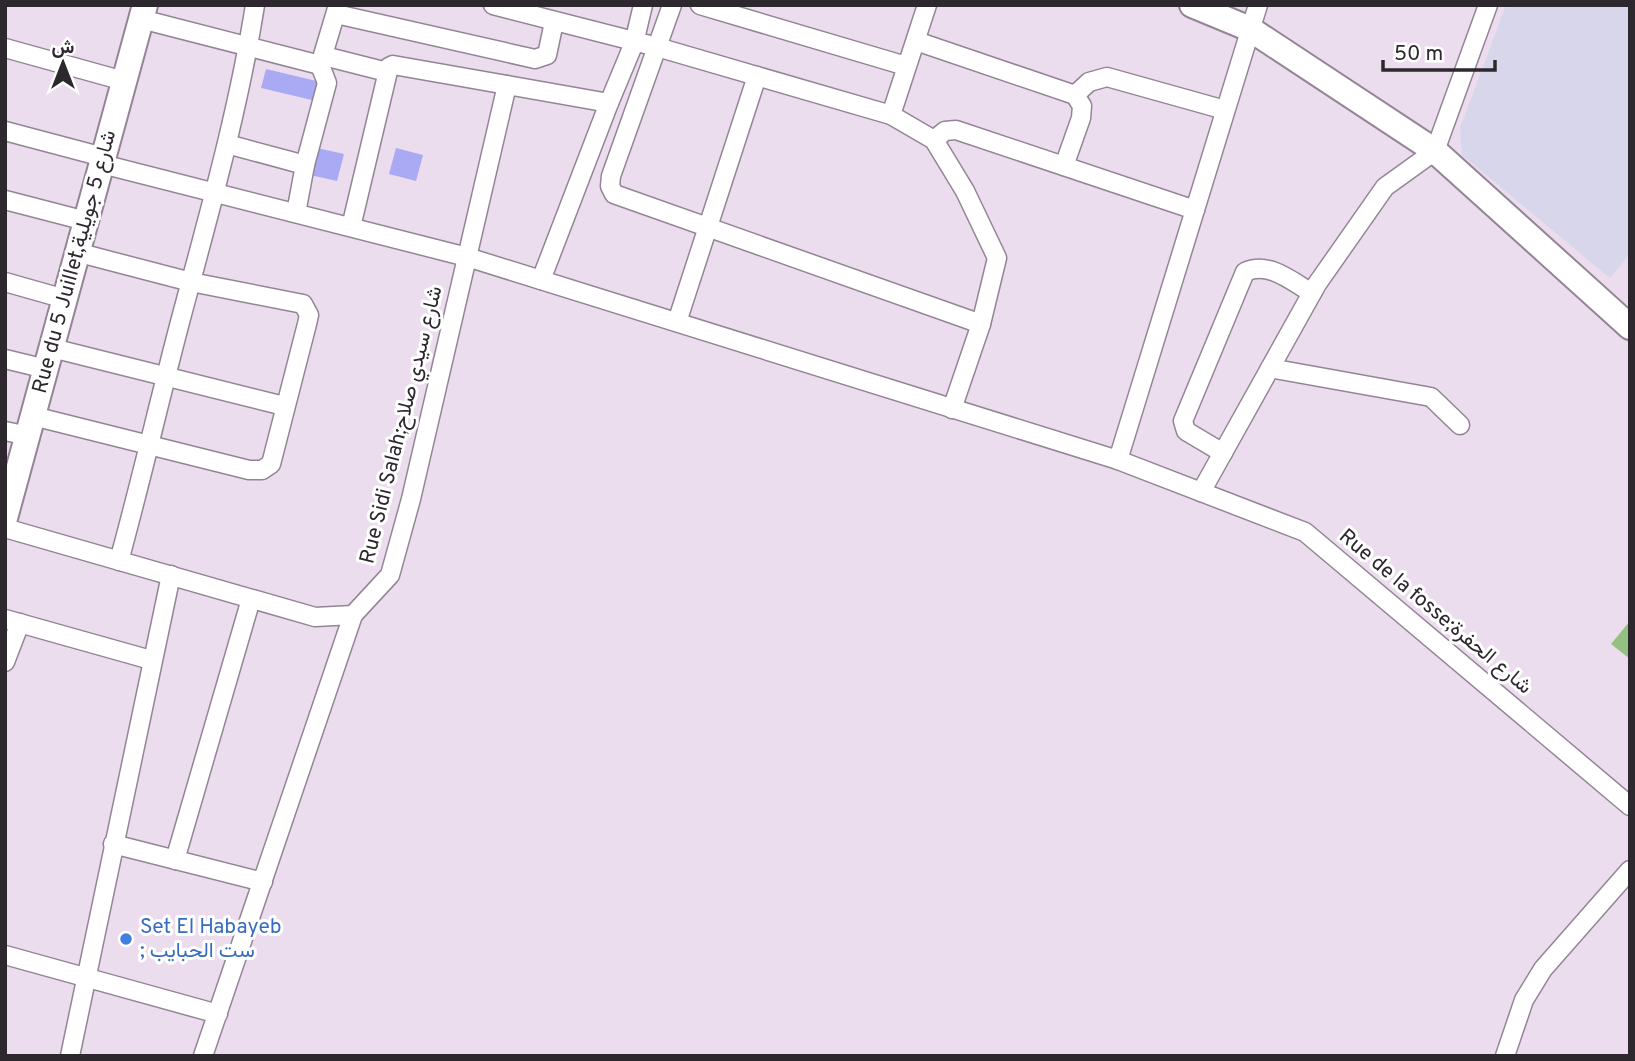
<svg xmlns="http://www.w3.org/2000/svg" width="1635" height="1061" font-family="Overpass,Vazirmatn,sans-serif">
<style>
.education{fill:#d8d6eb}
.green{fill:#94c081}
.building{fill:#aaa9f4}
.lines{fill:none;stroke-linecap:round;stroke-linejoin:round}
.street-casing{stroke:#938595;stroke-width:21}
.secondary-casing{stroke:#938595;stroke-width:28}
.street{stroke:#fff;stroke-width:18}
.secondary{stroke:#fff;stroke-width:24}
.shop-dot{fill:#3f7fe0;stroke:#fff;stroke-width:2.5}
.labels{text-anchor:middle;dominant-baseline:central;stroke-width:6;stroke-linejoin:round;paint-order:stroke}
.street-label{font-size:21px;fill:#2d272e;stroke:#fff}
.shop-label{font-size:21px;fill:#366cbe;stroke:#fff;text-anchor:start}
</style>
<rect width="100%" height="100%" fill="#ecddee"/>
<polygon class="education" points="1506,5 1630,5 1630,254 1610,278 1462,155 1460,128"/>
<polygon class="green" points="1630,621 1630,659 1611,644"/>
<g class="building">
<polygon points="266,69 321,82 316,101 261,88"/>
<polygon points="317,148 344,154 337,181 310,175"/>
<polygon points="396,148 423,155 416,181 389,174"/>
</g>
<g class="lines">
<g class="street-casing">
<g id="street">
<polyline points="493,5 657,47 891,115"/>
<polyline points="672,5 611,176 610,186 614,194 981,324"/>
<polyline points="700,5 906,66"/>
<polyline points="927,5 891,115 934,140 965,191 997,258 981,324 952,409"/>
<polyline points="1258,5 1118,460 1305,532 1630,806"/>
<polyline points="336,14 535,59 547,55 554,22"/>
<polyline points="141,19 320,65 338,5"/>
<polyline points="916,41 1075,95 1082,106 1081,118 1064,166"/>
<polyline points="5,48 124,81"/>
<polyline points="324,56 387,72"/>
<polyline points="1075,95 1089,82 1107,77 1225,110"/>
<polyline points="5,131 103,157"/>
<polyline points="934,140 945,131 956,130 1195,210"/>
<polyline points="227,144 305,165"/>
<polyline points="102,164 467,257 1118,460"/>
<polyline points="5,200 86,221"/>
<polyline points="296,213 305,165 327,83 320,65"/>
<polyline points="351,227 389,67 393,65 507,85"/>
<polyline points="541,280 609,103"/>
<polyline points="5,282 65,299"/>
<polyline points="677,322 757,76"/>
<polyline points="52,348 284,406"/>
<polyline points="5,359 46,369"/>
<polyline points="1270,368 1431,397 1460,425"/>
<polyline points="33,416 249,470 262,470 271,464 307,324 309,315 303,304 191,282 76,252"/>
<polyline points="5,431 28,436"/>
<path d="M1223,453L1186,431L1183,421L1245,272C1269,261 1291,281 1312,293"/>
<polyline points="1201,492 1317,284 1385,187 1435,151 1488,5"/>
<polyline points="5,528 315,617 353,615 390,575 411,499 507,85 609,103 634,43 643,5"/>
<path d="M119,561C141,481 159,402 180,322C208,217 238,113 255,5"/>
<polyline points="5,619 151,660"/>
<polyline points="5,662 20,623"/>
<polyline points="113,844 263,882"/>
<polyline points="175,860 251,599"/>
<polyline points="5,955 218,1014"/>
<polyline points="70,1056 171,575"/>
<polyline points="203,1056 353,615"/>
<polyline points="1505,1056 1524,1000 1543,969 1630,870"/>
</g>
</g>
<g class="secondary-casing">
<g id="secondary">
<polyline points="1192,5 1250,29 1435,151 1630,327"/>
<polyline points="5,518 145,5"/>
</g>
</g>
<use href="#street" class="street"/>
<use href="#secondary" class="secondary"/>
</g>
<circle class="shop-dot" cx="126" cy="939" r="7"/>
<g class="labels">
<g class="street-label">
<text transform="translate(75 262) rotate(-75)">Rue du 5 Juillet,شارع 5 جويلية</text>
<text transform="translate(402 425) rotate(-76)">Rue Sidi Salah;شارع سيدي صلاح</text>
<text transform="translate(1435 612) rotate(40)">Rue de la fosse;شارع الحفرة</text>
</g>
<g class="shop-label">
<text x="140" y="927">Set El Habayeb<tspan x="140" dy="24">; ست الحبايب</tspan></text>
</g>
</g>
<rect width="1635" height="1061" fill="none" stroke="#2d272e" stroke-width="14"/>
<g transform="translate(63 63)" stroke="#ffffff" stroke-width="5" paint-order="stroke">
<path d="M0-5L12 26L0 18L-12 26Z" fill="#2d272e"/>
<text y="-10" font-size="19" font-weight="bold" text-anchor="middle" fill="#2d272e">ش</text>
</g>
<path d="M1383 60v10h112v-10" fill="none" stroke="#2d272e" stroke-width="3.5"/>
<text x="1394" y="60" font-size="21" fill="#2d272e" stroke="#ffffff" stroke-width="5" paint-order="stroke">50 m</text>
</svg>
